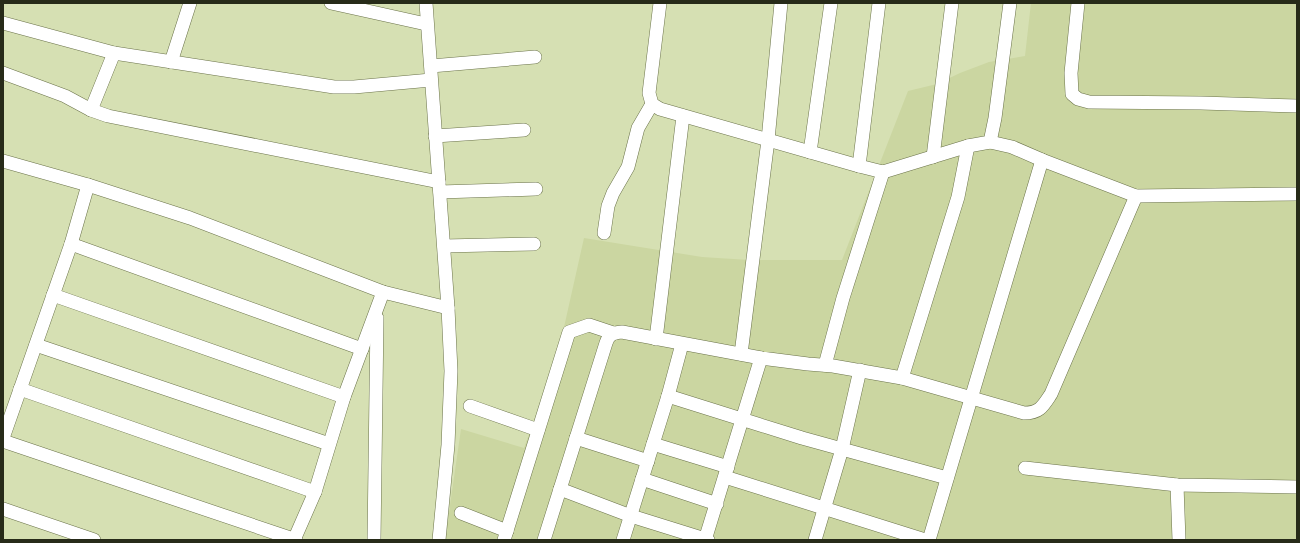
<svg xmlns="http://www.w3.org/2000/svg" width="1300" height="543" font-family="'DM Sans',sans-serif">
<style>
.built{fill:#cbd6a1}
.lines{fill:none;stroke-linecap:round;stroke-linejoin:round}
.minor-casing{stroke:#6b734a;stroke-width:14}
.minor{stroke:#fff;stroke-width:13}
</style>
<rect width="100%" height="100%" fill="#d6e0b3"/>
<polygon class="built" points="1031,3 1297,3 1297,540 445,540 461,429 524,448 558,354 584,238 702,257 749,260 842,260 908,91 937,84 960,73 989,62 1025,56"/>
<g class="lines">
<g class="minor-casing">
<g id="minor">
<polyline points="331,3 426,24"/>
<polyline points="426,3 448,308 451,371 448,445 439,540"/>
<polyline points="660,3 649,93 652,104 660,109 859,166 883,172 968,146 990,142 995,118 1010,3"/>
<polyline points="1078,3 1071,73 1072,94 1078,99 1089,102 1201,103 1297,106"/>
<polyline points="3,23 114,53 334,87 354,87 431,80"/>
<polyline points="171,62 190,3"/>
<polyline points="431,66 535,57"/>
<polyline points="3,73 65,96 91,110 108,116 439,182"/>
<polyline points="91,110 114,53"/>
<polyline points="435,136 524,130"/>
<polyline points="990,142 1012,147 1042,160 1136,196 1297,194"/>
<polyline points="810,152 831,3"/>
<polyline points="933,157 952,3"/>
<polyline points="3,161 88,185 190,218 383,292 448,308"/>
<polyline points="859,166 879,3"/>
<polyline points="440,192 536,189"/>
<polyline points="604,233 608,206 613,193 628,167 638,128 652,104"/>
<polyline points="71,244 362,349"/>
<polyline points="444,246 534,244"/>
<polyline points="53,295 344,397"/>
<polyline points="656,339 683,116"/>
<polyline points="36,345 329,444"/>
<polyline points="741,354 768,140 781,3"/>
<polyline points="825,365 843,298 883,172"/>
<polyline points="902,378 958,197 968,146"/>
<polyline points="20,389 315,492"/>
<polyline points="668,396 802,438 947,478"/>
<polyline points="470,406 538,430"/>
<polyline points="3,438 71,244 88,185"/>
<polyline points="576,438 648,461"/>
<polyline points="3,441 296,540"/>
<polyline points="653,444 728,467"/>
<polyline points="1025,468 1177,485 1297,487"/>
<polyline points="725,477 925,540"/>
<polyline points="642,479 717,504"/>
<polyline points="1177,485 1179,540"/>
<polyline points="560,489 631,516 708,540"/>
<polyline points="3,509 94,540"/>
<polyline points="461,513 507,531"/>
<polyline points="294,540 315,492 344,397 383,292"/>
<polyline points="374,540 377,318"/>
<polyline points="504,540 569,332 589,325 613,333"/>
<path d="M544,540L606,343C609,334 613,333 622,332L761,358L808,364L833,366L902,378L1024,413C1040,413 1043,406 1051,394L1136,196"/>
<polyline points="623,540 668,396 682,344"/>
<polyline points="705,540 761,358"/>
<polyline points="815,540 842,449 860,370"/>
<polyline points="929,540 1042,160"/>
</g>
</g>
<use href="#minor" class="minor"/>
</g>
<rect width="1300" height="543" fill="none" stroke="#272b19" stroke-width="8"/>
</svg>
